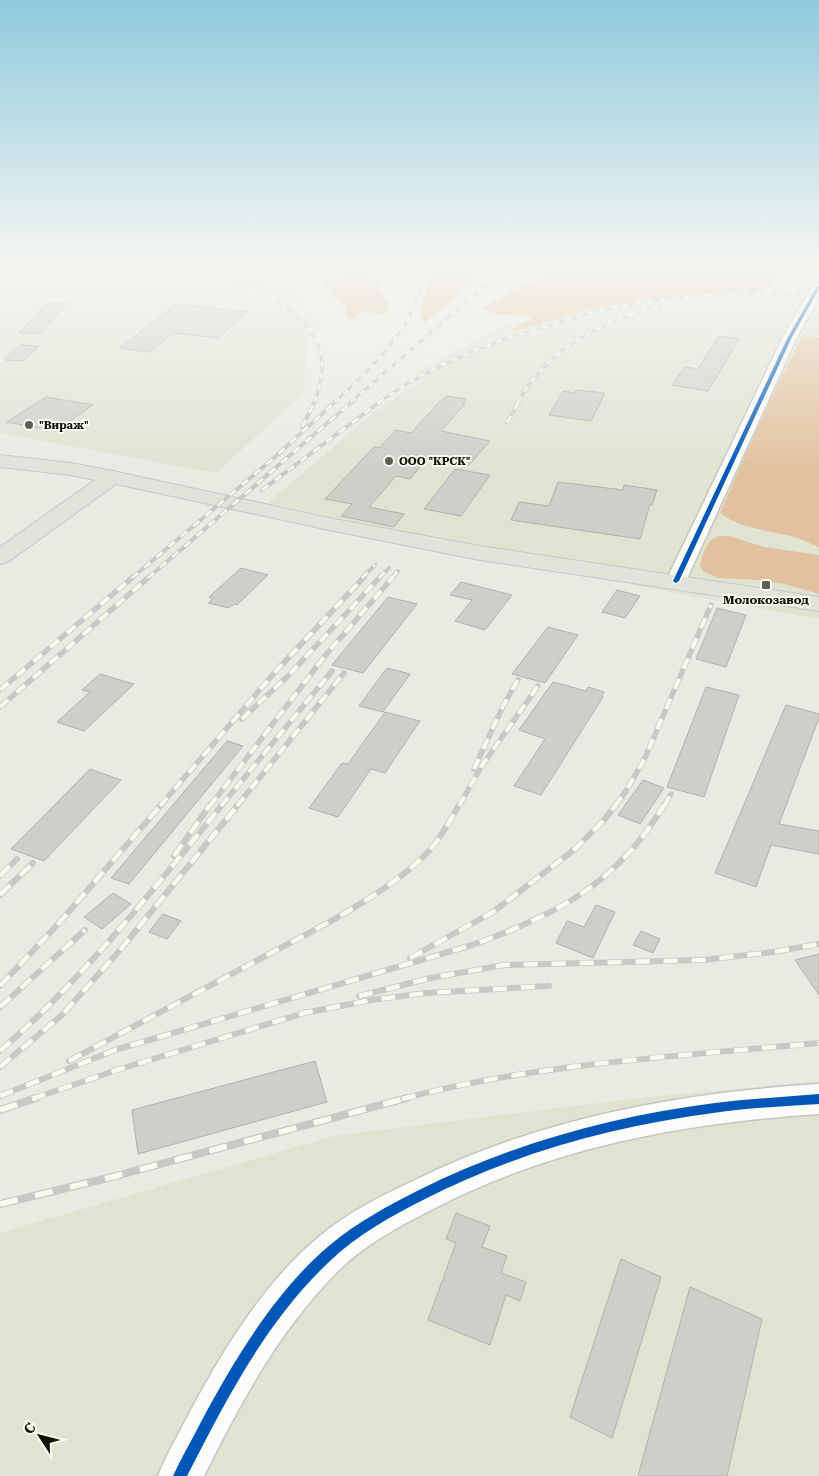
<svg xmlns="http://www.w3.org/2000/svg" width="819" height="1476" font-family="'Roboto Serif',serif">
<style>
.built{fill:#e0e2d2}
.forest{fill:#e2c29e}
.building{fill:#cdd0c9;stroke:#b0b2ad}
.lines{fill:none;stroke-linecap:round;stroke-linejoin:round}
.minor-casing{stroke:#c5c6c0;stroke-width:3}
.major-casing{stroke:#c7c8c4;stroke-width:2}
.minor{fill:#fcfcfb;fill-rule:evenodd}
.major{fill:#e3e2da;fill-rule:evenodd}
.rail-far4-casing{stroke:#c8c9c6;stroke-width:3}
.rail-far3-casing{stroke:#c8c9c6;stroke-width:4}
.rail-far2-casing{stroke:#c8c9c6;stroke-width:5.5}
.rail-far1-casing{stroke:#c8c9c6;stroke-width:6}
.rail-casing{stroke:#c8c9c6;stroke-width:8}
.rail-far4{stroke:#f8fbec;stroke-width:2;stroke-dasharray:6;stroke-linecap:butt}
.rail-far3{stroke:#f8fbec;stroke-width:2.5;stroke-dasharray:8;stroke-linecap:butt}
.rail-far2{stroke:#f8fbec;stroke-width:4;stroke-dasharray:11;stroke-linecap:butt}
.rail-far1{stroke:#f8fbec;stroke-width:4.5;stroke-dasharray:14;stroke-linecap:butt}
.rail{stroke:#f8fbec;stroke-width:5.5;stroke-dasharray:18;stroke-linecap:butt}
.cycleway-casing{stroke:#f8fbec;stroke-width:3}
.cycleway{fill:#0057b8;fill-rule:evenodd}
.poi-dot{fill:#5c5d57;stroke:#f8fbec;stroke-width:2}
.labels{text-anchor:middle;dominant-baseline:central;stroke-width:4;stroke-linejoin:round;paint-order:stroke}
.far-poi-label{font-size:11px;font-weight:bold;fill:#10110c;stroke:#f8fbec;text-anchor:start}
.poi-label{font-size:12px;font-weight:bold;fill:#10110c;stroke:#f8fbec}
</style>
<rect width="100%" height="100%" fill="#e9eae2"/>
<g class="built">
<polygon points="0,264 327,264 341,269 314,282 297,302 321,328 307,342 303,394 216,473 0,433"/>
<polygon points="819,291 819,619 633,585 635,570 436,540 268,503 377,410 424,379 413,375 474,341 509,325 594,305 644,296"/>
<polygon points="819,1081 819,1476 0,1476 0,1233 334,1136 639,1098"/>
</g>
<g class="forest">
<path d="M433,264H491L463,287L452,301L425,322L421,320C419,307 432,282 433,264Z"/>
<polygon points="570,264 803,264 799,270 773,281 769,287 757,293 676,297 622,303 588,310 515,331 510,331 534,316 495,314 483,309 510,291"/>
<path d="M349,271L365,272L377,279C378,283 378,287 380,291C385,299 392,303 387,313L378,315L363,310L354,318L347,319L346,307L327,290L324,283L327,280Z"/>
<path d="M802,336L819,337V547C811,545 805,540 798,538C771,530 743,530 720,513L768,404Z"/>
<path d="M718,536H729L764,547L819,555V594L788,585L760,580L719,578L704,572L700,566C704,552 705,542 718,536Z"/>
</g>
<g class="building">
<polygon points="47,303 67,303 41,333 19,333"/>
<polygon points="177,304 247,312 218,338 173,333 149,352 119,348"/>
<polygon points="719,336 739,339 708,391 672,385 685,367 698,369"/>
<polygon points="20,345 39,346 23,361 4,360"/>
<polygon points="576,390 605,393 591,421 549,415 563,391 574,393"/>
<polygon points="447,396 466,399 462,404 465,404 441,431 490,441 468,466 427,458 410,479 396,476 369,507 404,514 394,527 341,516 352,504 325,499 374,447 379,448 396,430 411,433 441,400"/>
<polygon points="46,397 93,405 56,431 7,422"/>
<polygon points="455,469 490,475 461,516 424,509"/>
<polygon points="558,482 623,490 624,485 657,490 652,505 650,504 640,539 511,520 519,502 549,506"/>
<polygon points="241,568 268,575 237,605 234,604 229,608 208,603 213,598 209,597"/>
<polygon points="461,582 512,595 485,630 455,621 472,600 450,595"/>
<polygon points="617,590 640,596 625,618 602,612"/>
<polygon points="388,597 417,604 363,673 332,665"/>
<polygon points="717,608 746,615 726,667 696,659"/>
<polygon points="548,627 578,635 545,683 512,674"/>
<polygon points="387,668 410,674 383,712 359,706"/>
<polygon points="100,674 134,684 84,731 57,722 90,692 82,690"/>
<polygon points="553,682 586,691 588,687 604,692 602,696 603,697 541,795 514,786 545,739 519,730"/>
<polygon points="706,687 739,695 704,797 667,787"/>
<polygon points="786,705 819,714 819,718 779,824 819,831 819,854 771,845 756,887 715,873"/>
<polygon points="385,712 420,721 385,773 371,769 338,817 309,808 342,763 348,764"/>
<polygon points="227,741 243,746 129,884 111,878"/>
<polygon points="90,769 121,780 44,861 11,849"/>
<polygon points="643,780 664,788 640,824 618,815"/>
<polygon points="113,893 131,904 102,929 84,917"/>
<polygon points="596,905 615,912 593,958 556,943 567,921 584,927"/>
<polygon points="163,914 181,921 167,939 149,932"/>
<polygon points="641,931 660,939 653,953 633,945"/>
<polygon points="819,954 819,995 795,960"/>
<polygon points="315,1061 327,1102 138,1154 132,1110"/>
<polygon points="456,1213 490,1226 482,1247 507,1256 501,1273 526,1282 520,1301 506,1295 490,1345 428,1320 456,1243 446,1239"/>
<polygon points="621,1259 661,1277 612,1438 570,1417"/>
<polygon points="690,1287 762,1319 727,1476 638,1476"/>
</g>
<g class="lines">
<g class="minor-casing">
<g id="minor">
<polygon points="819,282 819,298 796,339 686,581 683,585 676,587 669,585 666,581 782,339 812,286"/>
<path d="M819,1084V1114C683,1123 551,1147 429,1211C396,1228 363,1246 337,1272C279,1331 240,1403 204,1476H158C167,1453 180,1432 191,1410C225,1347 265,1281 321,1235C349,1212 381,1196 413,1181C540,1118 679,1093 819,1084Z"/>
</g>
</g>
<g class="major-casing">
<polygon id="major" points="0,455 71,463 113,471 334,519 480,546 819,597 819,611 480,560 334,531 116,484 8,562 0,564 0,547 95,480 71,475 0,467"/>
</g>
<use href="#minor" class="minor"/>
<use href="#major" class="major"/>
<g class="rail-far4-casing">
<g id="rail-far4">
<path d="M182,264C230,275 324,306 322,368C322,379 318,391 315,402"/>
<polyline points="219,264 242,273 265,287"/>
<path d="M335,402C365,374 413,330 420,287C421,280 421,272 422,264"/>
<polyline points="351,402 510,264"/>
<path d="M379,402C428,368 480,346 537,329C566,320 595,311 625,305C689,293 755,293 819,294"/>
<path d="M518,402C549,347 602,322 660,306"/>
</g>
</g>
<g class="rail-far3-casing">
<g id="rail-far3">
<polyline points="507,423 519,401"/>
<polyline points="302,427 315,401"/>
<polyline points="262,490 381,401"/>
<polyline points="132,578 275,457 336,401"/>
<polyline points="148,578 353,401"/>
<polyline points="362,578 375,565"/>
<polyline points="379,578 389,568"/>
<polyline points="392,578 398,571"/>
</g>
</g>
<g class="rail-far2-casing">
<g id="rail-far2">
<polyline points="0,690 133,577"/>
<polyline points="0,707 149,577"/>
<polyline points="242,719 290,674 380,577"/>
<polyline points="474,769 503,706 518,680"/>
<polyline points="160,806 276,671 364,577"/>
<polyline points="210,806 324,657 393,577"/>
<polyline points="221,806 332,671"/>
<polyline points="237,806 344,673"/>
<polyline points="459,806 481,767 538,686"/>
<polyline points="615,806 626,791 644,760 711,605"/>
<polyline points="664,806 671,794"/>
</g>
</g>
<g class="rail-far1-casing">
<g id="rail-far1">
<polyline points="174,856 210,805"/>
<polyline points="0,876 17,859"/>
<polyline points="0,895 33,863"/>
<polyline points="410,958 493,912 575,849 603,821 616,805"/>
<polyline points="0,986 60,922 161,805"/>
<polyline points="359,996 431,978 504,965 704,960 773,952 819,944"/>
<polyline points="0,1007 85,930"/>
<path d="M0,1051C84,978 152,891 222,805"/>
<path d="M69,1061C136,1025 203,990 269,954C319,928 390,892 428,852C441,838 450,821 459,805"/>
<polyline points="0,1067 62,1015 121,949 238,805"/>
<path d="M0,1096L115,1050L472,945C556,915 617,884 664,805"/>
<polyline points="32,1099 117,1070 304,1013 371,1000 426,993 549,986"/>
<path d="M402,1099C537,1063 681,1056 819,1043"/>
</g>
</g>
<g class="rail-casing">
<g id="rail">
<polyline points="0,1110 36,1098"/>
<polyline points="0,1204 112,1177 407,1098"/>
</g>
</g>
<use href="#rail-far4" class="rail-far4"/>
<use href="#rail-far3" class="rail-far3"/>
<use href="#rail-far2" class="rail-far2"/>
<use href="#rail-far1" class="rail-far1"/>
<use href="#rail" class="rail"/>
<g class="cycleway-casing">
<g id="cycleway">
<polygon points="819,285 819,289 791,339 679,581 676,583 674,582 673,581 787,339 817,286"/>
<path d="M819,1094V1104C784,1106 748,1108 713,1113C614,1126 515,1153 425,1199C391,1216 357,1235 330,1261C266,1321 226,1400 187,1476H173C181,1458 192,1440 201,1422C234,1360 276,1290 330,1245C357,1222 388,1206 419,1190C511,1144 613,1116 715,1103C749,1099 784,1097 819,1094Z"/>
</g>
</g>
<use href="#cycleway" class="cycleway"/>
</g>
<linearGradient id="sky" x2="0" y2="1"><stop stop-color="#8fcadd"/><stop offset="0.56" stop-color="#f5f6f2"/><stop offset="1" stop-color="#f5f6f2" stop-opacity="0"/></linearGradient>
<rect width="819" height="471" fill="url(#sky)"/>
<g class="poi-dot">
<circle cx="29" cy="425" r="5"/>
<circle cx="389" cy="461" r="5"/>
<rect x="761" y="580" width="10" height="10" rx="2.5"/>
</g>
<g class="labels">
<g class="far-poi-label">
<text x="39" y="425">"Вираж"</text>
<text x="399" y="461">ООО "КРСК"</text>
</g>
<g class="poi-label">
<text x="766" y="600">Молокозавод</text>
</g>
</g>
<g transform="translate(40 1436) rotate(306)" stroke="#f8fbec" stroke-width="4" paint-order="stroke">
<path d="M0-4L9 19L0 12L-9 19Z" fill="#10110c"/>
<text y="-8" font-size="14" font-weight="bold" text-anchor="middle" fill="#10110c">С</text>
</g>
</svg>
